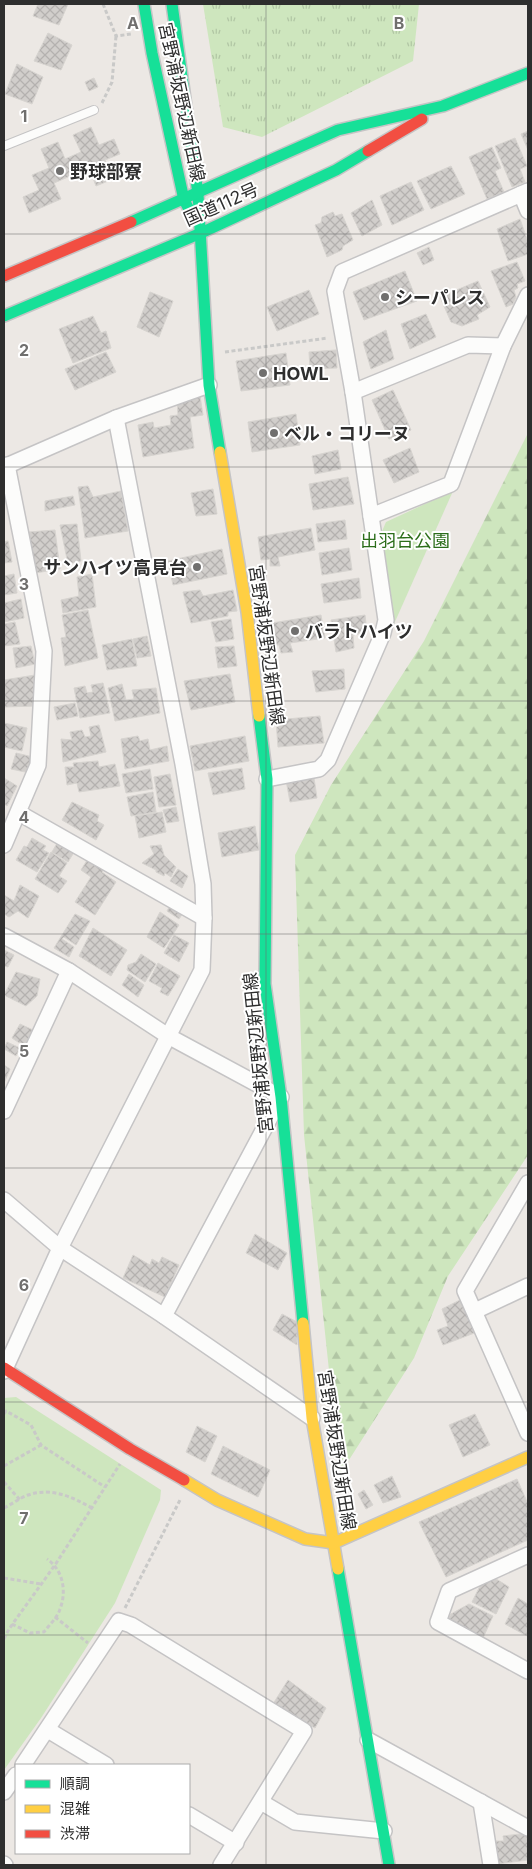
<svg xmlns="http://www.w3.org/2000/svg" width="532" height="1869" font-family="Inter,'Noto Sans JP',sans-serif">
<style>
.grass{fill:url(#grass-tufts)}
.forest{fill:url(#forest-firs)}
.park{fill:#cee6be}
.building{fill:url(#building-cross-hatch);stroke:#d7d4d0}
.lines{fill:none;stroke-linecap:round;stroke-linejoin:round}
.lane-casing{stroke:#c5c4c5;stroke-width:10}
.street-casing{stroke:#c5c4c5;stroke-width:18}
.fast-casing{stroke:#c5c4c5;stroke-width:14}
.slow-casing{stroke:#c5c4c5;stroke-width:14}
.jam-casing{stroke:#c5c4c5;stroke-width:14}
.path{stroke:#c9c9c8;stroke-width:3;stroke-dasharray:4 2.5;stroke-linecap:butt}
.lane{stroke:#fcfcfb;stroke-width:8}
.street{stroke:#fcfcfb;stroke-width:15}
.fast{stroke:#16e098;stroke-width:11}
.slow{stroke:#ffcf43;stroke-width:11}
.jam{stroke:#f24e42;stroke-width:11}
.grid{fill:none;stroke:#706f6e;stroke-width:1;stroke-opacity:0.55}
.poi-dot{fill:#706f6e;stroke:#fff;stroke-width:2}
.labels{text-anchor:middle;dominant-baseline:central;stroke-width:4;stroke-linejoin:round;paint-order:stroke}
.street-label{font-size:18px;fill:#2e2e2e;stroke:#fff}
.poi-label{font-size:18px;font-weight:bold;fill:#2e2e2e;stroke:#fff;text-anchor:start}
.park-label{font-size:18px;fill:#2c6e1b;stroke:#fff}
.grid-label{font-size:16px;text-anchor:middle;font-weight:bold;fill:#706f6e;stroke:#fff;stroke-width:4;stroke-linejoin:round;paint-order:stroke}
</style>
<defs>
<pattern id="grass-tufts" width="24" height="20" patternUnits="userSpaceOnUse" patternTransform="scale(1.25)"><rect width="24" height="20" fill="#cee6be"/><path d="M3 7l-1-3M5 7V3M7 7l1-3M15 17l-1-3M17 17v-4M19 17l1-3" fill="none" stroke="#b1c6a4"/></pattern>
<pattern id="forest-firs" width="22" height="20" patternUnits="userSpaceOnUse" patternTransform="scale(1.25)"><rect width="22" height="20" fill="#cee6be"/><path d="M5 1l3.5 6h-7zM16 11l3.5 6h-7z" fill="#b1c6a4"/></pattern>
<pattern id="building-cross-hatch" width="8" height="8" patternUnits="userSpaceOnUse" patternTransform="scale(1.25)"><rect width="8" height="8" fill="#d1cecb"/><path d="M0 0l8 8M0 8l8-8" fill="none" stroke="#b4b1af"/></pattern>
</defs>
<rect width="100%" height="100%" fill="#ece8e4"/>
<polygon class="grass" points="203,4 419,4 413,61 262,137 223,127"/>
<polygon class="forest" points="528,433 528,1155 448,1276 414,1358 340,1474 304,1135 295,855 331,785 424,641"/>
<g class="park">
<polygon points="453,491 394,624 380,536 386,522"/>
<polygon points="16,1397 161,1490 160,1500 115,1603 41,1718 4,1770 4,1398"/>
</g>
<g class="building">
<polygon points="38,4 68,4 59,25 33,16"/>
<polygon points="48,33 72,45 61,70 34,61"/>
<polygon points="17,64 43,77 32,104 5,94"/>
<polygon points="94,78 98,87 89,91 85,82"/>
<polygon points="91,127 99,145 114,139 120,154 105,160 113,179 96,186 89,168 54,183 61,199 29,213 23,197 39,190 32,175 49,168 41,149 58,142 65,159 81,152 73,135"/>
<polygon points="528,131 528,150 521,134"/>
<polygon points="515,138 527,166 520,169 525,182 512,187 495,146"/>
<polygon points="492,147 501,168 495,171 504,192 487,199 469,157"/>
<polygon points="451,166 465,194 431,209 417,181"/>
<polygon points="411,182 424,210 392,225 380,196"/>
<polygon points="372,200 382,225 362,236 351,213"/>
<polygon points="333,212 335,216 342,214 353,240 343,246 342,250 327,257 315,225 321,223 322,217"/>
<polygon points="520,219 528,242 528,254 508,261 497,229"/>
<polygon points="429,247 434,260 423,265 417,253"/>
<polygon points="517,262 525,281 517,284 518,288 514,290 516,297 513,304 506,307 491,271"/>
<polygon points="405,271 417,301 364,320 353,292"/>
<polygon points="478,281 490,307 477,315 479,319 462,326 451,322 440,297"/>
<polygon points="309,290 319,314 277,331 267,307"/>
<polygon points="150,292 173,301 159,337 137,327"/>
<polygon points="426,314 436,337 410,349 401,324"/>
<polygon points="93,316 101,333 106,331 111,348 73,363 59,329"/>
<polygon points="386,330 394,359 371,369 363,342"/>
<polygon points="336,350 337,368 310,369 309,352"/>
<polygon points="106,352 116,372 75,390 65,369"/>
<polygon points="286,353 290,385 241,391 236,361"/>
<polygon points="393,390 411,430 389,439 372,400"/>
<polygon points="200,396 203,415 190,417 194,448 143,457 138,425 153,422 154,428 171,425 170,416 178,415 177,400"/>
<polygon points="296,414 300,445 252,452 248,422"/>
<polygon points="410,448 419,472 394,483 383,460"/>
<polygon points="338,450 341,469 315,474 312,456"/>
<polygon points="348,477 354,504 313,510 309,484"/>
<polygon points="88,486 93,497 121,491 128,531 85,538 78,487"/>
<polygon points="213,489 217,514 196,516 191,493"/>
<polygon points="73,496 75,505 45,511 45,501"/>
<polygon points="345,520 347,539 318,542 316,524"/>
<polygon points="77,524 81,561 68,564 60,525"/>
<polygon points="311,528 315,550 278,557 280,566 270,566 270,559 261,560 258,537"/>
<polygon points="55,530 60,569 35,573 29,532"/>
<polygon points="8,541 12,562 4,563 4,542"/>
<polygon points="349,548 352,570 322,575 319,553"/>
<polygon points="222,549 227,574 173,585 168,561"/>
<polygon points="14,574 17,593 4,595 4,576"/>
<polygon points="92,574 96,607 63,613 61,600 79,596 77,577"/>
<polygon points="359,578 361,598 324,603 321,584"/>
<polygon points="200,590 203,596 233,590 237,611 228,612 228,616 191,623 183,592"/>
<polygon points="21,599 24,618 4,622 4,603"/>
<polygon points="88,610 98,658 65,666 61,638 66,637 62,615"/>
<polygon points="321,615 325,638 290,643 293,652 281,653 279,645 270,645 266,624"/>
<polygon points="365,615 367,632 353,635 354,648 336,652 331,620"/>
<polygon points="231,619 234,639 216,642 211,622"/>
<polygon points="15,622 20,644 4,646 4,624"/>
<polygon points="147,636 151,656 137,658 133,639"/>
<polygon points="132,639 137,666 107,670 102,645"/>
<polygon points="31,646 35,664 16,668 13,648"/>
<polygon points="234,646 237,666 218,668 215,647"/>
<polygon points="344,669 345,689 316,692 312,671"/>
<polygon points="230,674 235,702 191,710 184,681"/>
<polygon points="35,675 36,706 4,707 4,680"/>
<polygon points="103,683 110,713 80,718 74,688 85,686 87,693 93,692 91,685"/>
<polygon points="122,684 126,700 134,699 132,690 156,688 160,713 115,721 108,688"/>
<polygon points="75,703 78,716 57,720 54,707"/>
<polygon points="320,716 324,743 278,747 276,720"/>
<polygon points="4,723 27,728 22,751 4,747"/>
<polygon points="99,725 106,752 63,762 61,739 72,740 70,732 82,730 85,737 91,736 89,727"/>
<polygon points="138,736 140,741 148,739 150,750 167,746 169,761 125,769 121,739"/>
<polygon points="245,736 249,761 195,771 190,746"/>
<polygon points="16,753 33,757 30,773 11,769"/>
<polygon points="98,761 99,767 115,764 120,786 79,792 77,783 67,785 65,767 74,767 73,763"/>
<polygon points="242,768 245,789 213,795 208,773"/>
<polygon points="150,769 153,789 126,793 122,774"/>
<polygon points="170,774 176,805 159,807 154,777"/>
<polygon points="4,778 17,786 7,806 4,804"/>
<polygon points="314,778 317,798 290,802 286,780"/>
<polygon points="153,792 156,812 131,816 127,797"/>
<polygon points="72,802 99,815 97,821 104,825 96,840 62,820"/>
<polygon points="176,807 179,821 167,823 163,810"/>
<polygon points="162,812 166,832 139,838 135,816"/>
<polygon points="255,826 259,850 222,857 218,833"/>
<polygon points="32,838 46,846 43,850 49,853 37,872 16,860 24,846 27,847"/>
<polygon points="60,838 76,849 68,862 52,852"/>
<polygon points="161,845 164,855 176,867 171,877 165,873 164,876 156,872 156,870 142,863 154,854 150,846"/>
<polygon points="51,852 67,863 59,876 67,881 58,893 35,879"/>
<polygon points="89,857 106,866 102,872 116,882 95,915 75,902 91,877 81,870"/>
<polygon points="178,869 188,876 182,888 170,881"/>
<polygon points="20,885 39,896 28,918 18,911 9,917 4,914 4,895 14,901"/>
<polygon points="172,902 185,910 179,919 167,911"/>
<polygon points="160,912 179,925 164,948 147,937"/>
<polygon points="75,914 90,921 76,945 64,937 62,939 74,947 69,957 54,948"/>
<polygon points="93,928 127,950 111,976 79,956"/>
<polygon points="174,935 189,943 179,962 164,953"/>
<polygon points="4,950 14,955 8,967 4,966"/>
<polygon points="141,954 156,964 145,982 127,970 128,965 136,962"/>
<polygon points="158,963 180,976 168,996 160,992 162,988 149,981"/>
<polygon points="16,972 40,979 37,996 26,1006 4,995"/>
<polygon points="129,974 144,985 138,997 122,985"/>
<polygon points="20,1024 33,1030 24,1046 12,1038"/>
<polygon points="7,1042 20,1048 16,1056 4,1049"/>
<polygon points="4,1065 10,1069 4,1083"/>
<polygon points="255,1234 287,1253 278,1270 246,1253"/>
<polygon points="133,1255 150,1265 152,1259 159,1263 162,1257 179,1265 165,1297 123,1278"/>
<polygon points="464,1298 477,1332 443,1345 437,1330 448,1326 442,1309"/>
<polygon points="282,1314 297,1322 297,1345 273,1330"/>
<polygon points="475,1414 490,1445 463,1457 449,1425"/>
<polygon points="197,1426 217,1436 205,1462 186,1452"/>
<polygon points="223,1446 270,1470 258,1497 211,1474"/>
<polygon points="392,1476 401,1497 383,1503 374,1485"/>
<polygon points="517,1479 528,1504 528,1540 446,1577 419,1522"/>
<polygon points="364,1490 373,1505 366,1509 358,1494"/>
<polygon points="493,1577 509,1587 496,1614 472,1602 483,1580"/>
<polygon points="518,1598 528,1604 527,1636 505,1624"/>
<polygon points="469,1604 493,1616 483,1638 447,1621 451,1614"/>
<polygon points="288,1680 326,1708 315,1728 273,1704"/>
<polygon points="528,1833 528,1860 497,1864 495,1841 504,1841 503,1836"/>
</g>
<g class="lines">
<g class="lane-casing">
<polyline id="lane" points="4,146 94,110"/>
</g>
<g class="street-casing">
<g id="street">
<polyline points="521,194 528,211"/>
<polyline points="353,392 468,345 503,346"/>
<polyline points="4,467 116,418 209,385"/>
<polyline points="371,516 451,484 503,346 528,295"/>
<polyline points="267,779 319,769 328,760 383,633 386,620 353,392 335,291 342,272 528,191"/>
<polyline points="19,813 204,918"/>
<polyline points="4,845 38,765 44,651 7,465"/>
<polyline points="4,936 69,971 168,1036 281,1097 164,1316"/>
<polyline points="4,1111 69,971"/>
<polyline points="528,1183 465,1291 528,1433"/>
<polyline points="4,1200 60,1248 164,1316 312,1418"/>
<polyline points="475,1311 528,1286"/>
<polyline points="4,1371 60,1248 202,970 204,918 203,884 183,764 116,418"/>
<polyline points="528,1555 449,1591 438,1622 528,1671"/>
<polyline points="48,1730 106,1765"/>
<polyline points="368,1740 528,1828"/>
<polyline points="23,1765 119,1621 131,1625 304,1731 221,1865"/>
<polyline points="4,1792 16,1775"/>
<polyline points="261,1802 295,1822 384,1831"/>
<polyline points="481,1802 491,1865"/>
<polyline points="189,1815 236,1843"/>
<polyline points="4,1864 5,1865"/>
</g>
</g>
<g class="fast-casing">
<g id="fast">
<polyline points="144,4 152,53 184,200 191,213"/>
<polyline points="172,4 198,194 209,385 220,452"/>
<polyline points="131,222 338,130 443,106 528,73"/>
<polyline points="4,316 201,233 336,170 368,151"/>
<polyline points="259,716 267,779 265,984 281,1097 303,1323"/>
<polyline points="338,1569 389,1865"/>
</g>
</g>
<g class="slow-casing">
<g id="slow">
<polyline points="220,452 247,612 259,716"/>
<polyline points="303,1323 312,1418 338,1569"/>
<polyline points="184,1480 217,1500 305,1539 334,1543 528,1457"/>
</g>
</g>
<g class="jam-casing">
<g id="jam">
<polyline points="368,151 422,119"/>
<polyline points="4,276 131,222"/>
<polyline points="4,1368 130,1449 184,1480"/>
</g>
</g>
<g class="path">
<polyline points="103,4 116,36 131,34"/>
<polyline points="102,103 112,82 116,36"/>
<polyline points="225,352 328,338"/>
<polyline points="4,1414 6,1411 31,1425 41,1445 105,1487"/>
<polyline points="4,1466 41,1445"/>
<polyline points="4,1482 20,1500"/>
<path d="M4,1508C12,1504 20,1498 28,1495C52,1487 72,1497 92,1508"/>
<polyline points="4,1578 41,1584"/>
<polyline points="125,1608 180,1500"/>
<polyline points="55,1617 88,1643"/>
<path d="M12,1624L30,1633L44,1632C49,1625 58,1617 60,1609C67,1591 63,1570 47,1559"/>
<polyline points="4,1639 9,1629 55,1565 120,1464"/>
</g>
<use href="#lane" class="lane"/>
<use href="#street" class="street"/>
<use href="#fast" class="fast"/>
<use href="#slow" class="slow"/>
<use href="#jam" class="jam"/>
</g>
<path class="grid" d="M266,4V1865M4,234H528M4,467H528M4,701H528M4,934H528M4,1168H528M4,1402H528M4,1635H528"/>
<g class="poi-dot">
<circle cx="60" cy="171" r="5"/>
<circle cx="385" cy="297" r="5"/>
<circle cx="263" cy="373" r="5"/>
<circle cx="274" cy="433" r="5"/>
<circle cx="197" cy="567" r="5"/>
<circle cx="295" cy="631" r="5"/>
</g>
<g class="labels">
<g class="street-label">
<text transform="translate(182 102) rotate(78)">宮野浦坂野辺新田線</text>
<text transform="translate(221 204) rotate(-24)">国道112号</text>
<text transform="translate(267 645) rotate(82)">宮野浦坂野辺新田線</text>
<text transform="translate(258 1053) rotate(-96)">宮野浦坂野辺新田線</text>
<text transform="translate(337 1450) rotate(81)">宮野浦坂野辺新田線</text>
</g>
<g class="poi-label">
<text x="70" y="171">野球部寮</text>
<text x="395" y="297">シーパレス</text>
<text x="273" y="373">HOWL</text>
<text x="284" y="433">ベル・コリーヌ</text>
<text x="187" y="567" text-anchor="end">サンハイツ高見台</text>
<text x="305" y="631">バラトハイツ</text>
</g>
<g class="park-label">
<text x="405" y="540">出羽台公園</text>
</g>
</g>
<g class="grid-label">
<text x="133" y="29">A</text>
<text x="399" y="29">B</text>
<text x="24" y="122">1</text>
<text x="24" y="356">2</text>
<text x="24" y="590">3</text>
<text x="24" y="823">4</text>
<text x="24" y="1057">5</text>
<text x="24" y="1291">6</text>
<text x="24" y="1524">7</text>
</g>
<rect width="532" height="1869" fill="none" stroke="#2e2e2e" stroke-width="10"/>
<rect x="15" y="1764" width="175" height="90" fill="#ffffff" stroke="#ababab"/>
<rect x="25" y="1780" width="25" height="8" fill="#16e098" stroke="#ababab"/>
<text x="60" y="1789" font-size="15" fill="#2e2e2e">順調</text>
<rect x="25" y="1805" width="25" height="8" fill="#ffcf43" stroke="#ababab"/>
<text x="60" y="1814" font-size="15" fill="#2e2e2e">混雑</text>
<rect x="25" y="1830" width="25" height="8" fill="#f24e42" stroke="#ababab"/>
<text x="60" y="1839" font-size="15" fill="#2e2e2e">渋滞</text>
</svg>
